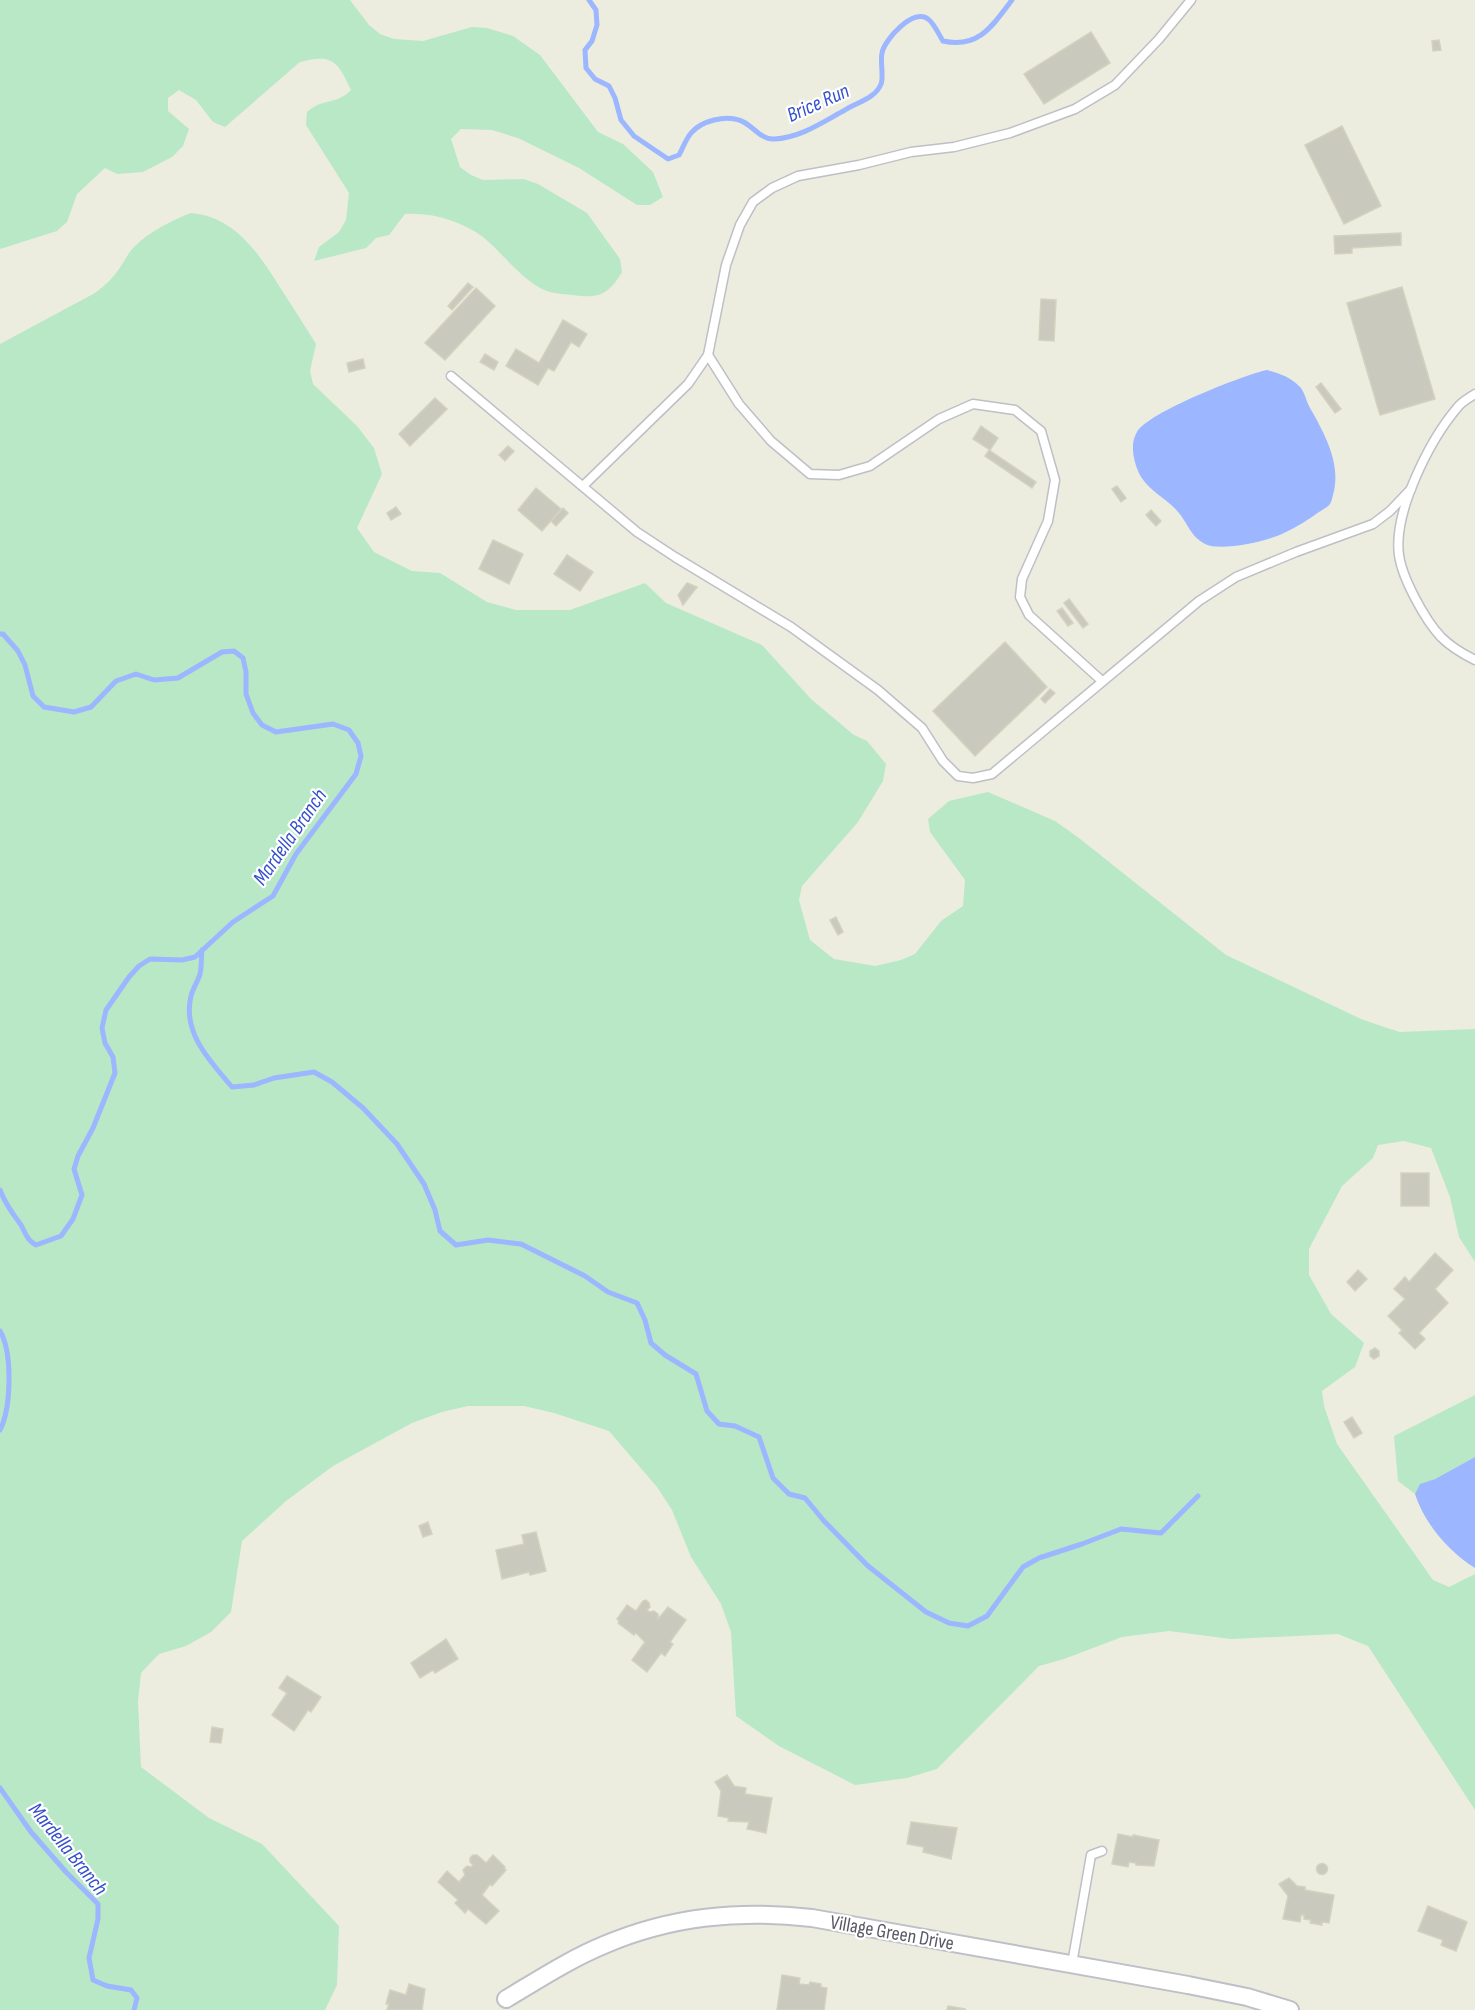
<svg xmlns="http://www.w3.org/2000/svg" width="1475" height="2010" font-family="'Sofia Sans Condensed',sans-serif">
<style>
.green{fill:#b8e8c6}
.water{fill:#9cb6ff}
.lines{fill:none;stroke-linecap:round;stroke-linejoin:round}
.stream{stroke:#9cb6ff;stroke-width:5}
.building{fill:#cac9be;stroke:#d2d2bd;stroke-width:1.5}
.service-casing{stroke:#bebfc7;stroke-width:11}
.minor-casing{stroke:#bebfc7;stroke-width:20}
.service{stroke:#fff;stroke-width:8}
.minor{stroke:#fff;stroke-width:16}
.labels{text-anchor:middle;dominant-baseline:central;stroke-width:4.5;stroke-linejoin:round;paint-order:stroke}
.street-label{font-size:20px;fill:#585962;stroke:#fff}
.water-label{font-size:21px;font-style:italic;fill:#3550cd;stroke:#fff}
</style>
<rect width="100%" height="100%" fill="#eceddf"/>
<g class="green">
<path d="M0,0H350L369,25L380,34L394,39L423,41L472,27L487,28L513,36L540,55L598,132L623,144L653,172L663,197L650,205H637L579,168L518,138L492,130L461,129L451,139L460,167L471,175L483,180L524,179L538,184L587,213L620,259L622,272C609,294 599,299 573,295C566,294 558,294 550,292C525,285 503,253 483,237C461,221 432,212 405,214L389,235L376,238L366,248L314,261L319,247L339,232L346,220L349,193L306,125L307,112C324,97 335,106 351,90C338,62 333,53 300,62L225,127L213,122L196,100L179,90L168,98V111L189,129L183,146L172,157L143,172L117,174L105,168L77,194L67,222L57,231L0,249Z"/>
<path d="M191,213C237,217 261,257 283,292C294,309 305,326 316,344L310,371L313,384L357,426L374,448L382,474L357,528L374,552L412,571L440,573L487,602L516,610H570L645,583L666,603L762,645L811,699L854,735L867,741L886,764L883,781L858,822L802,886L799,900L810,940L834,959L875,966L901,960L915,954L941,921L963,906L965,880L930,832L928,819L949,801L988,792L1055,821L1079,838L1226,955L1361,1019L1387,1028L1400,1032L1475,1029V1262L1459,1237L1450,1197L1431,1148L1404,1141L1378,1145L1373,1158L1342,1186L1309,1249V1275L1331,1314L1364,1343L1355,1367L1322,1391L1324,1406L1337,1444L1433,1580L1449,1587L1475,1574V1810L1368,1646L1338,1634L1231,1639L1169,1631L1122,1637L1064,1659L1039,1666L937,1769L907,1778L855,1785L779,1746L736,1716L731,1632L721,1604L691,1557L672,1510L657,1487L609,1431L554,1413L524,1406H468L442,1412L412,1423L333,1466L286,1501L242,1541L231,1612L211,1632L186,1646L159,1654L141,1673L138,1701L141,1767L209,1818L262,1844L339,1926L337,1985L325,2010H0V344L95,293C106,285 114,277 121,266C125,260 129,252 134,247C149,232 172,220 191,213Z"/>
<polygon points="1475,1395 1475,1457 1435,1479 1421,1484 1415,1494 1398,1481 1394,1436"/>
</g>
<g class="water">
<path d="M1267,370C1278,373 1290,377 1299,386C1304,390 1306,400 1309,406C1324,433 1342,463 1333,495C1332,498 1332,501 1330,504C1328,507 1322,510 1319,512C1308,520 1297,527 1284,533C1268,541 1221,552 1205,544C1191,537 1188,524 1179,513C1167,498 1146,490 1138,471C1133,459 1130,443 1137,432C1147,413 1243,375 1267,370Z"/>
<path d="M1475,1457V1568C1450,1553 1424,1523 1415,1494L1420,1484L1435,1479Z"/>
</g>
<g class="lines">
<g class="stream">
<path d="M589,0L596,10L597,25L592,41L585,50L586,68L595,79L609,86L615,98L621,120L634,136L668,159L679,155C683,148 686,138 692,132C702,121 725,115 739,120C751,123 760,140 774,139C800,138 823,122 845,110C856,103 876,98 881,84C884,78 880,61 882,53C884,40 914,7 928,19C934,23 939,35 943,41C979,49 993,25 1012,0"/>
<path d="M0,634H3L18,651L25,665L33,696L44,707L74,712L91,707L116,681L136,674L154,680L178,678L222,652L234,651L243,658L246,672V694L253,713L262,725L276,732L333,724L349,730L358,743L361,756L356,774L296,854L273,896L233,922L195,957L182,960L150,959L139,966L129,977L106,1010L102,1028L105,1043L113,1057L115,1073L93,1128L78,1156L74,1169L82,1195L73,1219L61,1236L36,1245C27,1240 26,1234 21,1225C12,1212 6,1206 0,1190"/>
<path d="M202,950C201,957 202,966 200,974C198,981 193,988 191,996C182,1033 210,1061 232,1087L254,1085L274,1078L314,1072L332,1082L363,1108L397,1144L424,1184L435,1210L440,1231L456,1245L488,1240L521,1244L585,1276L608,1292L637,1303L645,1320L651,1343L665,1355L696,1374L707,1411L719,1424L735,1426L759,1437L773,1478L789,1494L805,1498L824,1521L868,1566L926,1612L949,1623L968,1626L987,1616L1023,1567L1039,1558L1082,1544L1121,1529L1161,1533L1198,1496"/>
<path d="M0,1331C13,1353 11,1409 0,1430"/>
<polyline points="0,1788 31,1832 66,1872 98,1904 98,1919 89,1958 93,1980 107,1986 131,1990 137,1998 134,2010"/>
</g>
</g>
<g class="building">
<polygon points="1091,32 1110,63 1044,104 1024,74"/>
<polygon points="1439,40 1441,50 1433,51 1432,41"/>
<polygon points="1342,126 1381,206 1344,224 1305,145"/>
<polygon points="1401,233 1401,245 1352,248 1352,253 1335,254 1334,236"/>
<polygon points="468,283 473,287 452,310 448,306"/>
<polygon points="1402,287 1435,399 1380,415 1347,303"/>
<polygon points="476,288 495,306 445,360 425,343"/>
<polygon points="1041,299 1056,300 1054,341 1039,340"/>
<polygon points="563,320 587,334 579,347 571,342 554,371 548,368 538,385 506,366 516,349 539,363"/>
<polygon points="485,354 498,362 494,370 480,362"/>
<polygon points="363,359 365,368 349,372 347,363"/>
<polygon points="1321,383 1341,409 1335,413 1316,387"/>
<polygon points="435,398 447,409 410,446 399,434"/>
<polygon points="981,426 998,438 990,450 973,439"/>
<polygon points="508,446 514,451 505,461 499,455"/>
<polygon points="989,450 1036,482 1032,488 985,456"/>
<polygon points="1117,486 1126,498 1121,502 1112,489"/>
<polygon points="536,488 561,509 542,531 518,510"/>
<polygon points="396,507 401,514 391,520 387,513"/>
<polygon points="563,508 568,513 556,526 551,521"/>
<polygon points="1151,510 1161,521 1156,526 1146,515"/>
<polygon points="493,540 523,554 509,584 479,569"/>
<polygon points="567,555 593,572 580,591 554,574"/>
<polygon points="687,583 697,587 683,605 678,595"/>
<polygon points="1069,599 1088,624 1083,628 1064,603"/>
<polygon points="1062,608 1073,623 1068,626 1057,611"/>
<polygon points="1005,642 1047,687 975,756 933,711"/>
<polygon points="1050,689 1055,693 1045,703 1041,699"/>
<polygon points="836,917 843,932 838,935 830,920"/>
<rect x="1401" y="1173" width="28" height="33"/>
<polygon points="1435,1253 1453,1270 1435,1289 1448,1303 1419,1333 1425,1339 1415,1349 1399,1333 1402,1330 1388,1316 1405,1299 1394,1289 1405,1277 1409,1282"/>
<polygon points="1358,1270 1367,1279 1355,1291 1347,1282"/>
<polygon points="1375,1348 1379,1351 1379,1356 1374,1359 1370,1356 1370,1351"/>
<polygon points="1352,1417 1362,1433 1354,1438 1344,1422"/>
<polygon points="428,1522 432,1534 423,1537 419,1526"/>
<polygon points="536,1532 546,1571 530,1575 529,1572 502,1579 496,1550 524,1544 522,1535"/>
<polygon points="646,1600 649,1603 650,1607 647,1610 650,1612 654,1611 658,1614 658,1619 668,1607 686,1620 670,1642 673,1644 665,1656 661,1653 647,1672 632,1660 645,1642 638,1635 635,1633 634,1635 618,1623 619,1621 617,1619 627,1605 636,1611 643,1601"/>
<polygon points="446,1639 458,1659 435,1673 433,1670 420,1678 411,1663"/>
<polygon points="287,1676 321,1697 311,1712 308,1710 294,1731 272,1715 287,1693 279,1688"/>
<polygon points="212,1727 223,1729 221,1743 210,1742"/>
<polygon points="727,1775 734,1786 746,1788 745,1794 772,1798 766,1833 747,1829 749,1822 728,1821 729,1818 718,1816 721,1791 715,1782"/>
<polygon points="911,1822 957,1828 951,1859 923,1852 924,1847 907,1844"/>
<polygon points="1118,1834 1133,1837 1133,1835 1159,1840 1154,1866 1136,1865 1136,1863 1129,1862 1128,1867 1112,1864"/>
<polygon points="473,1855 477,1855 486,1863 493,1855 505,1867 504,1868 506,1870 492,1886 490,1884 482,1895 499,1911 486,1924 468,1909 465,1913 455,1903 458,1900 438,1882 447,1871 459,1882 465,1875 463,1870 467,1866 471,1867 473,1865 470,1862 470,1858"/>
<circle cx="1322" cy="1869" r="5.5"/>
<polygon points="1289,1878 1297,1886 1305,1887 1305,1890 1334,1895 1329,1923 1322,1922 1322,1925 1310,1923 1311,1920 1304,1919 1304,1915 1301,1915 1300,1922 1283,1919 1288,1896 1279,1884"/>
<polygon points="1428,1906 1467,1922 1456,1951 1441,1945 1443,1940 1418,1931"/>
<polygon points="782,1975 800,1978 799,1984 809,1985 810,1982 821,1984 821,1987 827,1988 824,2010 777,2010"/>
<polygon points="409,1984 425,1989 422,2010 387,2010 389,2004 386,2004 390,1990 406,1995"/>
<polygon points="948,2006 965,2009 965,2010 947,2010"/>
</g>
<g class="lines">
<g class="service-casing">
<g id="service">
<polyline points="708,355 739,404 771,441 810,474 839,475 870,466 939,419 973,404 1015,410 1041,431 1055,480 1048,521 1022,579 1020,597 1029,615 1102,681"/>
<polyline points="451,376 637,532 675,557 791,627 878,690 922,728 943,761 958,776 973,778 992,774 1199,601 1236,577 1296,552 1373,524 1390,511 1411,489"/>
<path d="M1475,394C1469,398 1461,402 1457,408C1430,440 1393,512 1399,555C1402,578 1425,620 1441,637C1451,647 1463,654 1475,660"/>
<polyline points="583,486 688,384 708,355 726,265 740,225 753,202 772,188 798,176 859,165 911,152 954,147 1010,133 1075,109 1115,85 1159,39 1191,0"/>
<polyline points="1072,1964 1091,1855 1102,1851"/>
</g>
</g>
<g class="minor-casing">
<path id="minor" d="M506,1999C538,1980 570,1959 604,1945C672,1916 739,1910 812,1918L1188,1985L1247,1997L1290,2010"/>
</g>
<use href="#service" class="service"/>
<use href="#minor" class="minor"/>
</g>
<g class="labels">
<g class="street-label">
<text transform="translate(892 1933) rotate(10)">Village Green Drive</text>
</g>
<g class="water-label">
<text transform="translate(818 103) rotate(-24)">Brice Run</text>
<text transform="translate(290 837) rotate(-55)">Mardella Branch</text>
<text transform="translate(68 1849) rotate(51)">Mardella Branch</text>
</g>
</g>
</svg>
